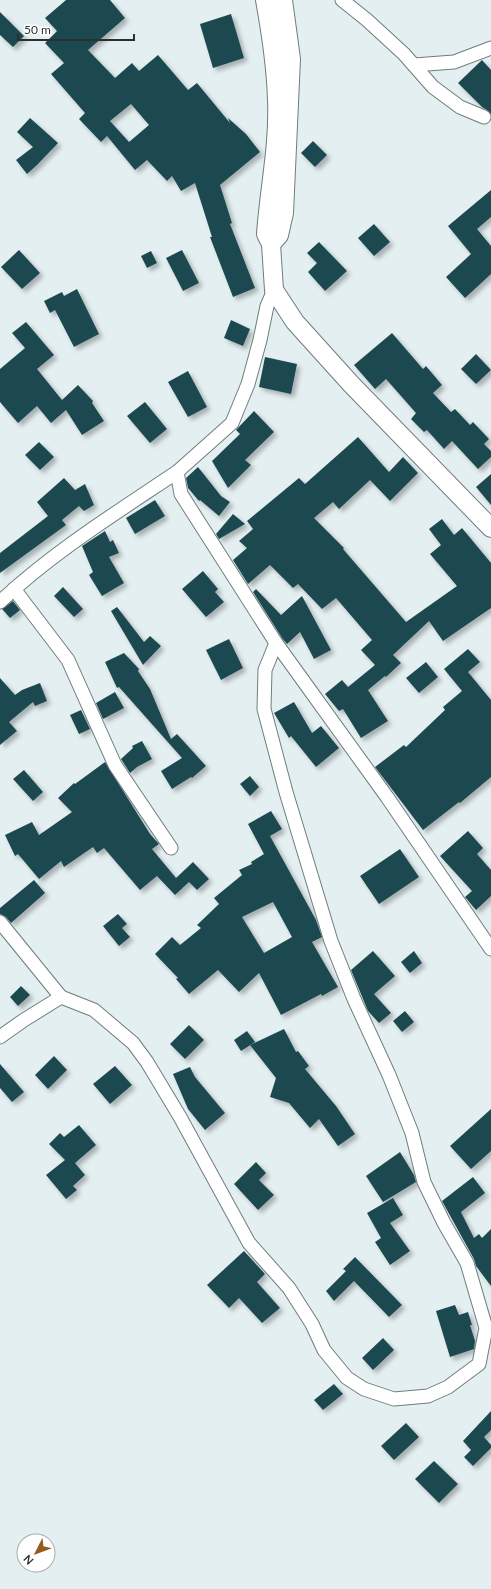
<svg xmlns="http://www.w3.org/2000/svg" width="491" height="1589" font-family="Lato,sans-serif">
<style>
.building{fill:#1f4a50;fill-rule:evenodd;filter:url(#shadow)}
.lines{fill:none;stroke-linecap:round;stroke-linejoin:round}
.street-casing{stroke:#717c7d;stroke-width:15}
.secondary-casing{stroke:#717c7d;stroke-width:20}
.street{stroke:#fff;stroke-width:13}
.secondary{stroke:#fff;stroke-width:18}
</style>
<defs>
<filter id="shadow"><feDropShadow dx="3.5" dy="3.5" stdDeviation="2" flood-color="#0004"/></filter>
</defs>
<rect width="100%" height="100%" fill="#e4eff1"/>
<g class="building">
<path d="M66,0H110L125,18L88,50L115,78L132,63L139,71L158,55L188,90L197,83L230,123L228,118L246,134L260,152L220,185L232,223L230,224L255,288L233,297L210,237H212L195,183L181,191L172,176L167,181L147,160L135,170L107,136L101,142L79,119L85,113L51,74L64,63L45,43L57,31L45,18ZM131,104L149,125L129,142L110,121Z"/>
<polygon points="0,12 24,36 13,47 0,35"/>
<polygon points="231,14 244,58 213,68 200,24"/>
<polygon points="482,60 491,70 491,114 487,110 482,107 458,83"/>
<polygon points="30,118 58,143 37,165 27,174 16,160 33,147 17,132"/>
<polygon points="313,141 327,155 315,167 301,153"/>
<polygon points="491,190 491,217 477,229 491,246 491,274 465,298 446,277 471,254 448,226"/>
<polygon points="374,224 390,242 374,256 358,238"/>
<polygon points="319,242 347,271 325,291 308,272 317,263 307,253"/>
<polygon points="19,250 40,273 22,289 1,267"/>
<polygon points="182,250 199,283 183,291 166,258"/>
<polygon points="151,251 157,263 147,268 141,256"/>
<polygon points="77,289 99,334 74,347 55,310 50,313 44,301 62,292 64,296"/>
<polygon points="231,320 250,329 243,346 224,338"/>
<polygon points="26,322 54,355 37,369 62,400 78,385 93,401 92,403 104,421 82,435 66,410 51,423 37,406 18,423 0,402 0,369 25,348 12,333"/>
<polygon points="392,333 423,369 426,366 442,385 433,393 451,412 455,409 470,425 473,422 489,439 484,444 491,451 491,457 478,469 452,441 444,449 427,430 424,432 411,419 416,413 386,379 375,389 354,365"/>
<polygon points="476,354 491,370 476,384 461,369"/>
<polygon points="265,357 297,364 291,394 259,387"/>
<polygon points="188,371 207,407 188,417 168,382"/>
<polygon points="145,402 167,429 150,443 127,416"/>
<polygon points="254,411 274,432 245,460 251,465 228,488 212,461 240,434 236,430"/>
<polygon points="358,437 389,472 403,457 418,473 390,501 370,480 339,509 333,502 314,518 344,548 343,549 406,622 457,586 430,554 441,545 429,529 442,519 454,535 462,528 491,563 491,608 443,641 429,621 393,655 401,663 386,677 385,676 368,690 388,721 361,738 343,709 339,711 325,694 342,680 348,687 375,665 361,650 372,640 336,598 322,609 298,584 293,588 270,565 248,584 233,560 247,548 239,541 253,529 247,521 299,478 305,484"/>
<polygon points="39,442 54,457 40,470 25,455"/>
<polygon points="198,467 221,496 230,502 219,516 200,500 199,501 188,488 186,478"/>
<polygon points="491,474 491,505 476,487"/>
<polygon points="64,478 75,490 85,484 94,505 84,511 79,506 62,520 66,525 0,573 0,553 48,516 37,502"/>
<polygon points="155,500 165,516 135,534 126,518"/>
<polygon points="233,514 245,524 219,539 216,534"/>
<polygon points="105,531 110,542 113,540 119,553 109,557 124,583 102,596 89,575 93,572 82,546"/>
<polygon points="203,571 218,589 215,592 224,602 206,617 182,589"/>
<polygon points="63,587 83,609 74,617 54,596"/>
<polygon points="256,589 281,615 302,596 331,650 314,659 300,632 287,644 282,638 253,592"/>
<polygon points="13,601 20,610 10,618 2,609"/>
<polygon points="117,607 144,642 150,636 161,646 143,665 111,611"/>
<polygon points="229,639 243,668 221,680 206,650"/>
<polygon points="468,649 480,662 468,672 491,700 491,777 460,803 459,802 423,830 375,767 404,745 406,747 445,710 443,707 462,691 444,669"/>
<polygon points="124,653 139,669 138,671 150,689 171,739 177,734 206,766 192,778 191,777 172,789 161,771 182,758 119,687 117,688 105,662"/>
<polygon points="426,662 438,677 419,693 406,678"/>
<polygon points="0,678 15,695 22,690 40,683 47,701 35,706 33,702 9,722 17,731 0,745"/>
<polygon points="115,692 124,708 103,719 96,703"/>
<polygon points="294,702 312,733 321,726 339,748 316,767 291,736 289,738 274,713"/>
<polygon points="81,710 90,729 79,734 70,715"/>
<polygon points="142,741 152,759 137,767 130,773 121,759 133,748 132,746"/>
<polygon points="105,762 150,834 159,844 152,849 176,878 193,862 209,879 197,890 189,882 175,895 157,876 140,890 104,848 97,853 93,847 64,867 61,861 39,879 18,854 15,856 5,835 32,822 39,835 72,812 58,798 74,783 75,784"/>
<polygon points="24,770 43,792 33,801 13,779"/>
<polygon points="250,776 259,787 250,796 240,784"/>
<path d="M271,811L282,829L270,836L316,920L322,937L312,942L338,987L322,996L321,994L281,1015L259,973L239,992L218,970L189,994L176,979L178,978L155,954L172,937L180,945L201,928L197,925L219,904L214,898L242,875L239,870L252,864L251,862L264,854L248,824ZM273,902L292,937L264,953L242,917Z"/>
<polygon points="468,831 483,848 477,854 491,870 491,896 476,910 465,897 472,891 440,856"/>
<polygon points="400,849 419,877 379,904 360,876"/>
<polygon points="34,880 45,893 11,923 6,917 0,914 0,908"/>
<polygon points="118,914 127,924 122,928 130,937 119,946 103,926"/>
<polygon points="373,951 395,976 374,994 391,1013 379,1023 368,1011 351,970"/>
<polygon points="414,951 422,963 410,973 401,962"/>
<polygon points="21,986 30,995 18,1006 10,997"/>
<polygon points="405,1011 414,1022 402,1032 393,1021"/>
<polygon points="189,1025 204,1040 185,1059 170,1044"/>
<polygon points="284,1029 296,1052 298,1051 309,1066 305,1069 336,1106 355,1134 338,1146 319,1119 310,1128 289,1103 270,1097 276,1078 250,1045"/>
<polygon points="247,1031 255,1042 241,1051 234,1040"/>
<polygon points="54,1056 67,1070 48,1089 35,1075"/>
<polygon points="0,1064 24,1092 12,1102 0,1088"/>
<polygon points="115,1066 132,1085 110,1104 93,1084"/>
<polygon points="190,1067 195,1077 225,1113 205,1130 188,1109 173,1074"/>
<polygon points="491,1109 491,1151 471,1169 450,1146"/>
<polygon points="79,1125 96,1145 75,1163 85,1175 73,1186 77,1190 66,1199 46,1175 65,1160 49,1144 60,1133 64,1137"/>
<polygon points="400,1152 414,1175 416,1182 383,1202 366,1176"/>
<polygon points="256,1162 266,1173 259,1180 274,1195 258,1210 234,1184"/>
<polygon points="473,1177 485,1193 461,1212 474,1238 479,1234 482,1238 491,1229 491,1286 476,1266 474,1259 442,1201"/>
<polygon points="393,1198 403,1215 390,1223 410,1251 390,1265 375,1242 381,1238 367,1213"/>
<polygon points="244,1251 265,1274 257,1282 280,1308 262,1323 239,1298 229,1308 207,1285"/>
<polygon points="355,1257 402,1305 389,1317 354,1281 334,1301 326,1291 346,1271 343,1269"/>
<polygon points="455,1305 459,1315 468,1312 472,1325 470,1325 475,1341 474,1349 450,1357 436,1311"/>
<polygon points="383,1338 394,1350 373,1370 362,1358"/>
<polygon points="334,1384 343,1394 323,1410 314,1400"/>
<polygon points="491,1411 491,1430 484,1437 491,1445 491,1448 473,1466 464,1457 471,1450 463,1441"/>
<polygon points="406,1423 419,1437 394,1460 381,1446"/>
<polygon points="434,1461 458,1484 439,1503 415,1479"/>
</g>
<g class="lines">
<g class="street-casing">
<g id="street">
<polyline points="342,0 367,20 404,54 433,87 460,107 484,117"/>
<polyline points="414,65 454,62 491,48"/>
<polyline points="274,290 267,306 260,340 248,384 232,423 177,472 181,494 276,643 387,797 491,949"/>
<polyline points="14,589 68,660 115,765 171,848"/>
<path d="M0,602C53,552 116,513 177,472"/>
<polyline points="0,922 61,997"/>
<polyline points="0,1037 24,1020 61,997 94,1010 133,1043 147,1062 180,1117 249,1243 289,1288 312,1324 324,1350 347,1378 364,1389 394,1399 428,1396 448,1387 479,1364 486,1328 467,1263 444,1223 424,1182 412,1133 389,1075 354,999 331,941 286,792 264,709 265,670 276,643"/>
</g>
</g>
<g class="secondary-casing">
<g id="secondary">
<path d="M265,0C271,33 276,66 277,100C279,145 269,190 266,234L271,244L279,235L284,213L291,59L283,0"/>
<polyline points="271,244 274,290 295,322 351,384 491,528"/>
</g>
</g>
<use href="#street" class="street"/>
<use href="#secondary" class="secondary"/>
</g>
<g transform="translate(36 1553) rotate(228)"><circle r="19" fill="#ffffff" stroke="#aaacac"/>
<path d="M0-3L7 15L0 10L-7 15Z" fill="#985920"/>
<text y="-6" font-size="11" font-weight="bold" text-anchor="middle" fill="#2b2f30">N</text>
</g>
<path d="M18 34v6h116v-6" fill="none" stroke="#2b2f30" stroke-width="2"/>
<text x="24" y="34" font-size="12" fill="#2b2f30" stroke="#ffffff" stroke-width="3" paint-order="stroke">50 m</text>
</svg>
